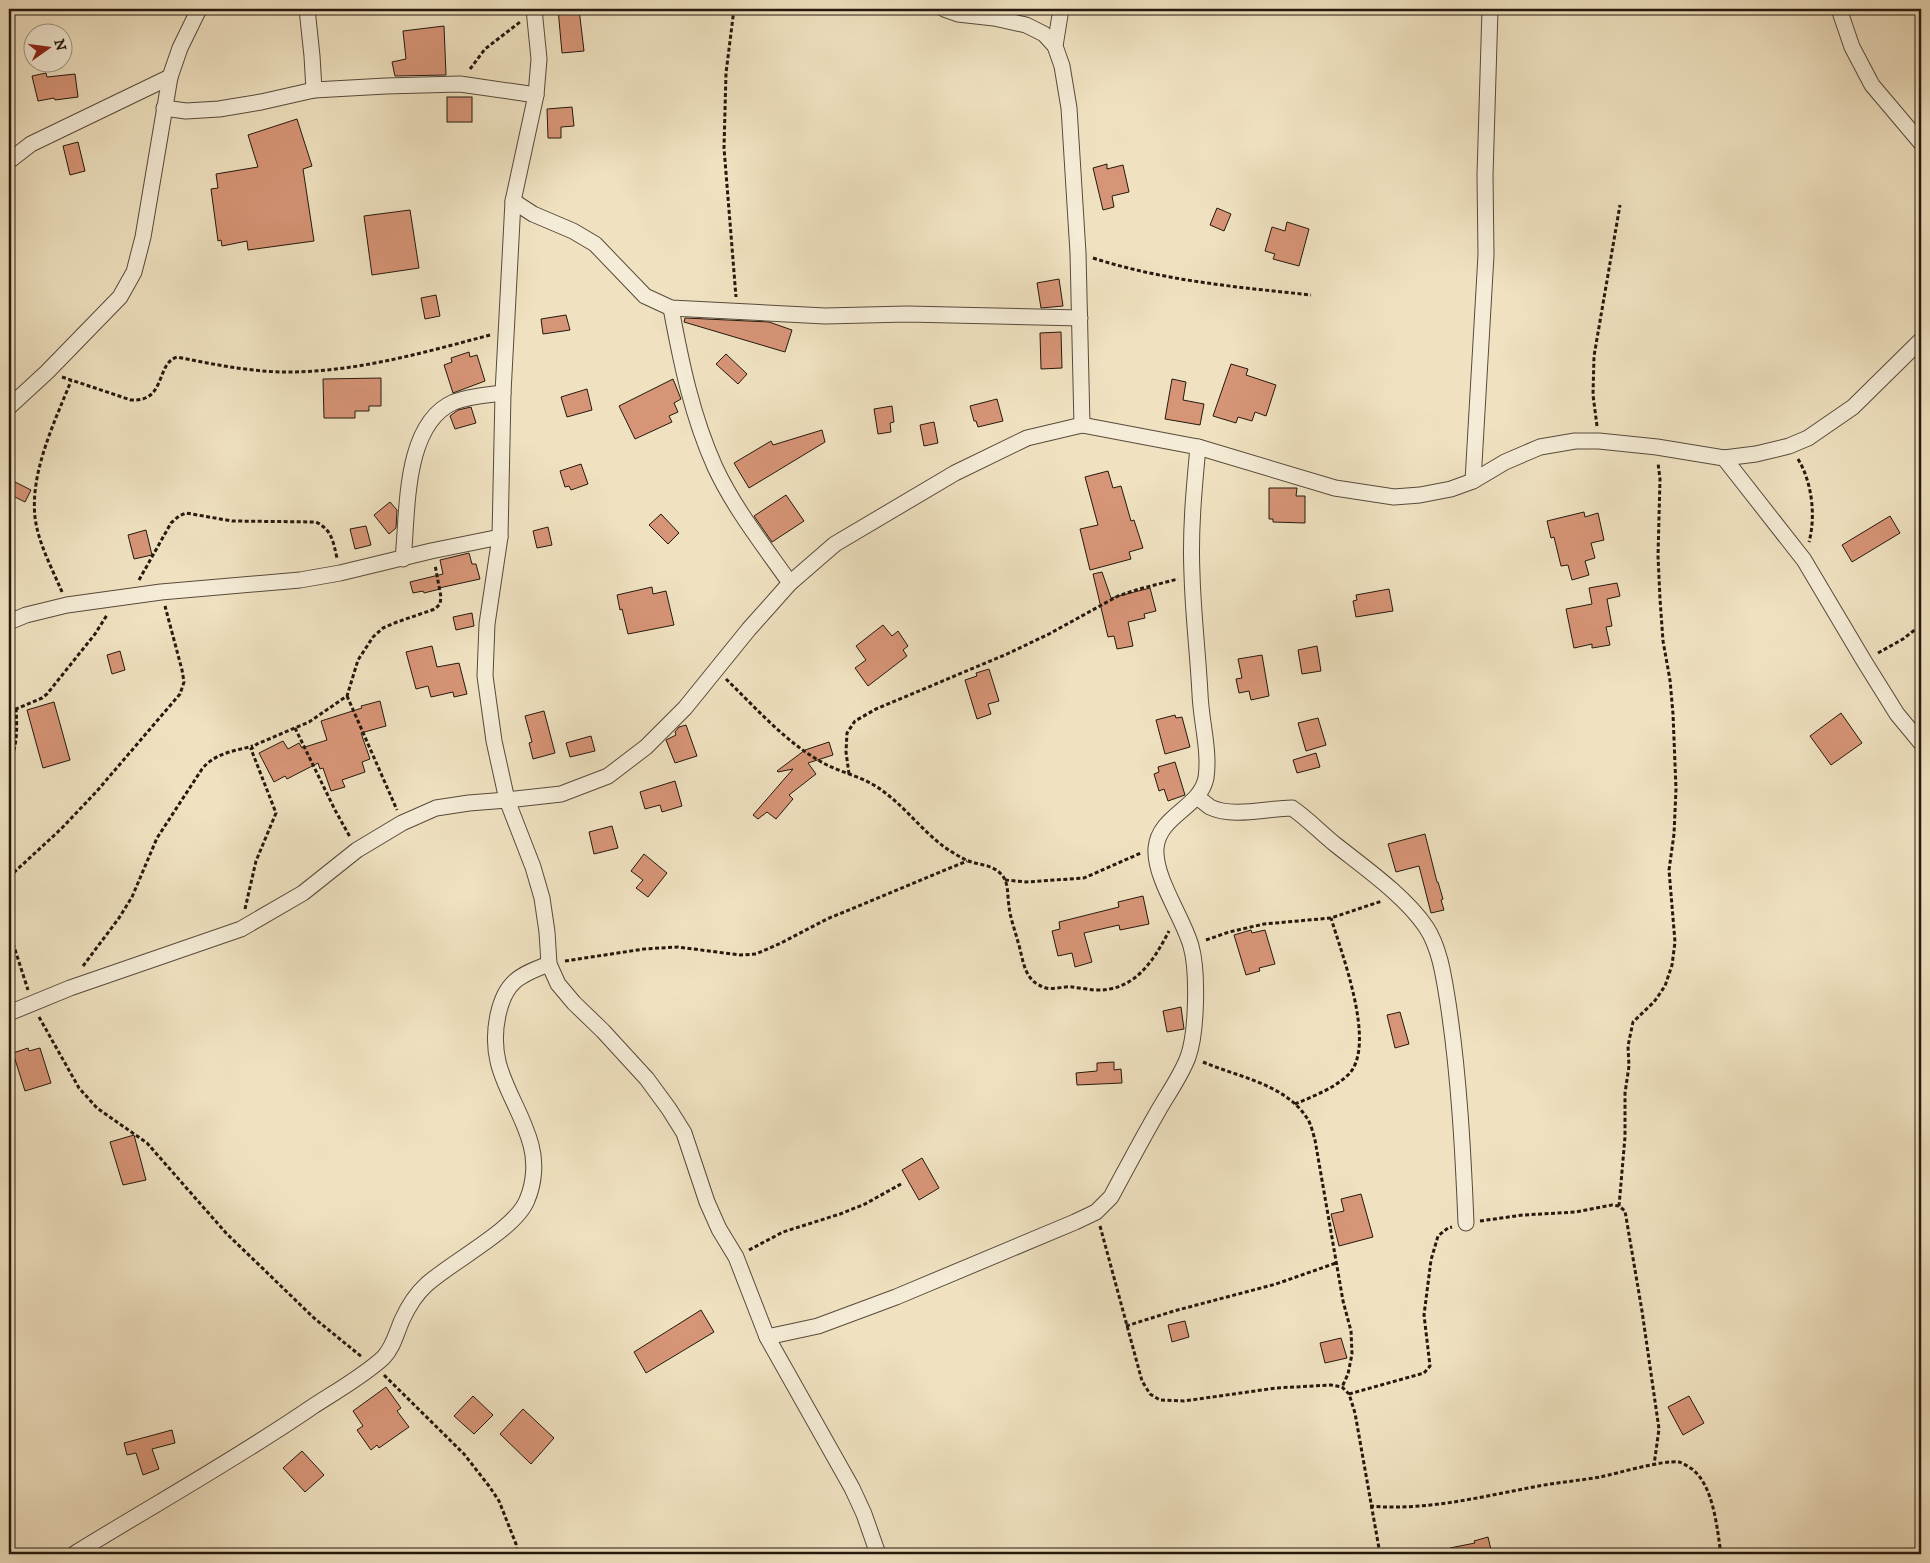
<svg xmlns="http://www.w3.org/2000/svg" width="1930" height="1563" font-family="'IM FELL DW Pica',serif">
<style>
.building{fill:#d79577;stroke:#24180d}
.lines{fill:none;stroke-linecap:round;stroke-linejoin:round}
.street-casing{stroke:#574a3a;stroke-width:17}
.path{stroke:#24180d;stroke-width:3;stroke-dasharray:4 2.5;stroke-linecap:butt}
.street{stroke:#f5ecd7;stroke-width:15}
</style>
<rect width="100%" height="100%" fill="#f0e2c1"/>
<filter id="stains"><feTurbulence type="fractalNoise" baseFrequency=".004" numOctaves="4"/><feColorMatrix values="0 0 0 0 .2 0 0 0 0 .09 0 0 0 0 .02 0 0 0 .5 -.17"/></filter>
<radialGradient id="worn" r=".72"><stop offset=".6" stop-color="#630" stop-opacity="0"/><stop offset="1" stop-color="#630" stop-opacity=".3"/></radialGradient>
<g class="building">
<polygon points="558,9 579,9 584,51 562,53"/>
<polygon points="444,26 446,75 395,76 392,62 406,59 403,31"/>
<polygon points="46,73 47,77 75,74 78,97 55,100 54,98 38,101 32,76"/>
<rect x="447" y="97" width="25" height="25"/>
<polygon points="572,107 574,126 561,127 561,138 548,138 547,109"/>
<polygon points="297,119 312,166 303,169 314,241 248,250 247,241 222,246 221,240 218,241 211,189 218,188 216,174 258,167 248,135"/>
<polygon points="78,142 85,171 70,175 63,146"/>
<polygon points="1107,164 1107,169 1123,165 1129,192 1112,196 1114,207 1103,210 1093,168"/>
<polygon points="1217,208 1231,214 1224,231 1210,225"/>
<polygon points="410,210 419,268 372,275 364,216"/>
<polygon points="1287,222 1309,229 1299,266 1273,259 1275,254 1265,251 1272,227 1285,231"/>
<polygon points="1059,279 1063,306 1041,308 1037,283"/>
<polygon points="436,295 440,316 425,319 421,298"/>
<polygon points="566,315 570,330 543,334 541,319"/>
<polygon points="685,318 769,322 792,330 785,352 684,322"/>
<polygon points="1061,332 1062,368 1041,369 1040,333"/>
<polygon points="469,352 470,357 477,355 485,381 453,393 444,365 452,362 451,358"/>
<polygon points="726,354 747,374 738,384 716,364"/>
<polygon points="1231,364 1248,369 1246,375 1276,385 1266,416 1255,412 1252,421 1238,417 1236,423 1213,416"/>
<polygon points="381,378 381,406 369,406 369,411 355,411 355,418 324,418 323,379"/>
<polygon points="673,379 681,399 674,403 678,412 669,416 672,422 635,439 619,406"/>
<polygon points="1172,379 1186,382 1183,400 1204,404 1200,425 1165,419"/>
<polygon points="587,389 592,410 567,417 561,397"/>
<polygon points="997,399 1003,421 978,427 976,421 974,421 970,406"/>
<polygon points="892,406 894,422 890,423 891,432 878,434 874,409"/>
<polygon points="471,407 476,423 455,429 450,416 458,410"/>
<polygon points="934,422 938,443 924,446 920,425"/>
<polygon points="822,430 825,442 749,488 734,463 771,441 773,445"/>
<polygon points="581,464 588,484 571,490 569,486 565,487 560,471"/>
<polygon points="1108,471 1113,488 1121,486 1131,521 1134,520 1143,548 1129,552 1131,559 1090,570 1080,529 1098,525 1085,477"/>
<polygon points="13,481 31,490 25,502 9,494"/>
<polygon points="1269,488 1297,488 1296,496 1305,496 1305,523 1273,522 1273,519 1269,519"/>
<polygon points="786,495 804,521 772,542 754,516"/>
<polygon points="390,502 397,510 396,528 389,534 374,515"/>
<polygon points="1584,512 1585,517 1598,513 1604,540 1591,543 1595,558 1585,561 1589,575 1572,580 1568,565 1561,566 1554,537 1551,538 1547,521"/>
<polygon points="661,514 679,533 668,544 649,525"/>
<polygon points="1890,516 1900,533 1852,562 1842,545"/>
<polygon points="366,526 371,545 355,549 350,529"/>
<polygon points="548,527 552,545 537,548 533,531"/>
<polygon points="146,530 152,555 134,559 128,535"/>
<polygon points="469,553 472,564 476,564 480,579 439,588 440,589 424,593 423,591 413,593 410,582 443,574 440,560"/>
<polygon points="1102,572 1111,598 1150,588 1156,611 1144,614 1145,618 1128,622 1133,646 1117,649 1114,636 1108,637 1093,574"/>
<polygon points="1617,583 1620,596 1607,599 1612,626 1606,627 1610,645 1592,648 1592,644 1574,648 1566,609 1592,604 1589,588"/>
<polygon points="652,587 653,594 666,591 674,625 628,634 622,609 620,610 617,595"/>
<polygon points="1389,589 1393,611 1356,617 1353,601 1357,600 1356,595"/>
<polygon points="472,613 474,626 456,630 453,617"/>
<polygon points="883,625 892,636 898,631 908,646 903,650 907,656 868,686 855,668 866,660 856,646"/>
<polygon points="432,646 437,667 459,663 467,694 454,697 453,692 431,697 428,686 416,689 406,652"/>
<polygon points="1317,646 1321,671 1302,674 1298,650"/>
<polygon points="120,651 125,670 112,674 107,655"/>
<polygon points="1262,655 1269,696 1251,700 1249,691 1239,693 1236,679 1242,678 1238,659"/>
<polygon points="989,669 999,701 988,704 991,714 977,719 965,680 977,676 976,673"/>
<polygon points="380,701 386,726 361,733 370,759 362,762 365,772 342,780 345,787 331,791 323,768 320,769 318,763 287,779 285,776 274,782 259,753 283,741 288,749 299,743 302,748 327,740 321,721 362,708 361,706"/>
<polygon points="54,702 70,760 43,768 27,710"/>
<polygon points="544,711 555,753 533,759 529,743 532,742 525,716"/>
<polygon points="1841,713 1862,743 1831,765 1810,736"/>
<polygon points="1175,715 1176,718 1182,717 1190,747 1165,754 1156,720"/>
<polygon points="1318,718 1326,745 1306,751 1298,723"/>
<polygon points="686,725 697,756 675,763 666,740 676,735 675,732 679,727"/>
<polygon points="591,736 595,751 570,757 566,743"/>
<polygon points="829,742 833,755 808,763 816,774 789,795 793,799 776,819 767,812 758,819 753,815 793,769 778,772 777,771 805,750"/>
<polygon points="1316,753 1320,767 1297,773 1293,760"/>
<polygon points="1175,762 1185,795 1168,801 1164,789 1159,791 1154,774 1159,772 1158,767"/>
<polygon points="675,781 682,806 662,812 660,805 645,809 640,792"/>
<polygon points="612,826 618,848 594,854 589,832"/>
<polygon points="1425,834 1437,882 1438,882 1443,899 1441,900 1444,910 1431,913 1419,866 1396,872 1388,844"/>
<polygon points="644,854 667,873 648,897 636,888 643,880 631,871"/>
<polygon points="1143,896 1149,924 1120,930 1119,925 1084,933 1092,962 1075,967 1072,953 1058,956 1052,931 1060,929 1059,922 1119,907 1118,902"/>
<polygon points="1251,930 1252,933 1265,930 1275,964 1259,968 1260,971 1246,975 1234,935"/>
<polygon points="1181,1007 1184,1029 1167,1032 1163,1011"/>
<polygon points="1400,1012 1409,1044 1395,1048 1387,1015"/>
<polygon points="28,1048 29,1051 40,1048 51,1083 25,1091 13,1053"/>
<polygon points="1114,1062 1114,1070 1121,1069 1122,1083 1077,1085 1076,1073 1097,1071 1097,1063"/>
<polygon points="134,1135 146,1180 123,1185 110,1142"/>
<polygon points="922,1158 939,1188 919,1200 902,1170"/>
<polygon points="1361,1194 1373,1237 1339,1246 1331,1214 1344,1211 1341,1199"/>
<polygon points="701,1310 714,1332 646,1373 634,1352"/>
<polygon points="1185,1321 1189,1337 1172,1342 1168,1325"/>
<polygon points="1341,1338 1347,1358 1325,1363 1320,1343"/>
<polygon points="386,1387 401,1408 397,1411 409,1427 379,1448 377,1445 371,1450 357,1430 363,1426 353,1411"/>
<polygon points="473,1396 493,1415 474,1434 454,1416"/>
<polygon points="1689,1396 1704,1423 1683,1435 1668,1407"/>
<polygon points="523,1409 554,1438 531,1464 500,1434"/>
<polygon points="172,1430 175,1443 152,1449 159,1469 143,1475 136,1453 127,1455 124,1443"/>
<polygon points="302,1451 324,1475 305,1492 283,1468"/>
<polygon points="1488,1537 1492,1554 1450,1554 1450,1548 1475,1543 1474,1541"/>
</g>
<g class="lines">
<g class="street-casing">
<g id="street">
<polyline points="307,9 312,56 314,90"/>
<polyline points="534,9 539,59 536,95 513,201 503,393 500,537 487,624 485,676 494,741 507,800 533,867 542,898 547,932 549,964 558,984 574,1003 603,1031 647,1079 669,1109 684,1133 707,1202 719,1229 736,1257 767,1337 852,1488 864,1514 878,1554"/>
<polyline points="944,9 958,14 994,18 1026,25 1044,34 1055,46 1062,66 1069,108 1078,253 1082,425"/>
<polyline points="1839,9 1852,47 1872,85 1921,143"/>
<polyline points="1055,46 1061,9"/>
<polyline points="164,108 186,111 219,109 261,102 314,90 386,86 460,84 536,95"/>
<polyline points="9,161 31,144 170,77"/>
<polyline points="513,201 533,214 573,231 595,244 645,296 671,308 825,316 907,314 1080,318"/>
<path d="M671,308C681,362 692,416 715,467C734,508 764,546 790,583"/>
<polyline points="9,407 47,372 120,297 134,272 143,237 170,77 180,48 199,9"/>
<polyline points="1724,458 1804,560 1864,661 1897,714 1921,743"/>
<polyline points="1473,481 1486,255 1485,175 1490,9"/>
<path d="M403,559C408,513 403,424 454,402C470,396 487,395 503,393"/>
<polyline points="9,622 26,615 67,605 161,592 300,580 340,573 431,551 500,537"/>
<path d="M1197,797C1201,800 1206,804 1210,807C1232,818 1268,808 1292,808C1308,819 1321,833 1336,845C1365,868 1405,896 1426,927C1440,948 1444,978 1448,1003C1459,1075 1463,1150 1466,1223"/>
<polyline points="9,1013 70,988 241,929 303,893 357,850 402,823 436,808 469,803 507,800 561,794 608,776 646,747 685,708 749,629 790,583 835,544 955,473 1027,438 1082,425 1198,447 1335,488 1394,497 1420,495 1451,489 1473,481 1505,462 1540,447 1575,441 1599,441 1657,447 1724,458 1756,454 1789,446 1808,438 1853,407 1921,340"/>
<path d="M767,1337L818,1326L896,1297L1075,1222L1096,1212L1111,1197C1126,1169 1141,1141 1157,1113C1167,1095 1181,1076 1188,1057C1197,1032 1198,971 1191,946C1183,917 1154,878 1156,848C1159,815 1200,808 1206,778C1210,751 1201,721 1200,694C1198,654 1193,614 1192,574C1190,532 1194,489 1198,447"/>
<path d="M74,1554C153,1505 235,1460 312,1407C335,1392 362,1377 383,1358C393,1348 396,1334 402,1320C408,1307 415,1295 426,1285C451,1262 516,1229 527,1200C534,1184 536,1163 531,1145C518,1097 486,1071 498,1015C505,982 519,975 549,964"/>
</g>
</g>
<g class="path">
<polyline points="734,9 726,73 724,148 736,297"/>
<polyline points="470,69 485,49 520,22"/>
<path d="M1093,258C1164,281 1237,287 1311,295"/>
<path d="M62,377L131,400C167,402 155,364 177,357C212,364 246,371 282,372C353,373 422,353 490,335"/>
<polyline points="1597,426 1593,395 1594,356 1620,205"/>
<path d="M1798,459C1812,482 1816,516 1809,542"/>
<path d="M139,580L171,523L179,516L186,513L232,521L316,522C332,530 333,541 337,558"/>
<path d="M62,592C52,568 38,543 35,517C30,472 55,421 71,381"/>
<polyline points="1878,653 1903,639 1921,625"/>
<path d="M726,679C757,709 788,745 827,765C841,772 858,776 872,784C900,800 918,827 943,846C950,851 958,856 966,860C977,865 992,864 1001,874C1009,882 1007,894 1009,906C1010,918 1015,930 1018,942C1024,961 1023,981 1046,988C1053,990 1064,986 1072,987C1079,988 1087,989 1094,990C1134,992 1153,962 1169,931"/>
<polyline points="347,696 397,810"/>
<polyline points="9,712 42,698 47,694 95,634 107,615"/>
<polyline points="295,728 335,810 350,837"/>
<path d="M9,763C18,745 17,728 16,708"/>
<polyline points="849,774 846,752 847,733 855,721 876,709 1007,654 1049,634 1118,596 1139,589 1178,579"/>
<polyline points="9,877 61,829 97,791 180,694 184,682 182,670 165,606"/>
<polyline points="1005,880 1026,882 1084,878 1141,853"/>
<polyline points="245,909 256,861 276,813 251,749 257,744 309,722 347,696 358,660 373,637 383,628 397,622 435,609 440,604 441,597 435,565"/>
<polyline points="9,931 28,990"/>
<polyline points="1206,940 1229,932 1264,924 1331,918 1382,901"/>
<polyline points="565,961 644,949 678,947 740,955 756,954 781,943 827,919 967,861"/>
<path d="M83,966L119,918L132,897L157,838L202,769C215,753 234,751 253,746"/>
<polyline points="39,1017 79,1088 97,1108 147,1143 226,1233 314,1318 362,1357"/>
<path d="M1203,1062C1238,1077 1285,1084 1307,1118C1311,1124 1313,1133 1315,1140L1343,1301L1351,1331L1352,1354L1348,1374L1342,1387"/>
<path d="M1295,1104C1314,1096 1335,1088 1349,1074C1377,1044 1341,952 1331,918"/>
<polyline points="1619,1206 1625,1137 1625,1093 1629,1066 1628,1046 1633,1022 1654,1002 1665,986 1672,965 1675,942 1669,870 1674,834 1676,789 1673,714 1670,680 1663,641 1660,599 1658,556 1660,479 1658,463"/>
<polyline points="1480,1221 1523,1215 1576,1212 1612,1205 1619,1206 1625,1211 1642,1311 1659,1429 1654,1465"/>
<polyline points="1100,1226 1142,1381 1150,1394 1160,1400 1184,1401 1276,1388 1331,1385 1342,1387 1349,1394 1355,1413 1380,1554"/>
<polyline points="749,1250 783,1232 840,1214 865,1204 901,1184"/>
<polyline points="1126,1326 1174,1311 1276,1284 1336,1263"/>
<polyline points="384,1375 464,1454 489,1486 499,1501 516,1544 517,1554"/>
<polyline points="1349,1394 1424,1373 1430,1366 1424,1315 1431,1260 1438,1236 1448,1228 1452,1227"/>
<path d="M1370,1506C1423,1511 1476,1498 1528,1488C1552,1483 1576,1481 1600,1477C1619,1473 1662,1460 1679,1462C1683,1463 1689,1467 1692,1469C1714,1486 1717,1529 1721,1554"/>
</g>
<use href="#street" class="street"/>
</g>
<rect width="1930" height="1563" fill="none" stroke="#f0e2c1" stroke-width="30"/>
<rect x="10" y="10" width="1910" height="1543" fill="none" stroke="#24180d" stroke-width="2.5"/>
<rect x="15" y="15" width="1900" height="1533" fill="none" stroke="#24180d"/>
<g transform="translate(48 48) rotate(76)"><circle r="24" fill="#f5ecd7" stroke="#a19786"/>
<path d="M0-4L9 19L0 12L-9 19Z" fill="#8f2418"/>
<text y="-8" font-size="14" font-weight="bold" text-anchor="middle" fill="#24180d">N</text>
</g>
<rect width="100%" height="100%" filter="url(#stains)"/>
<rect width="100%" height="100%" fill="url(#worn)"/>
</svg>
